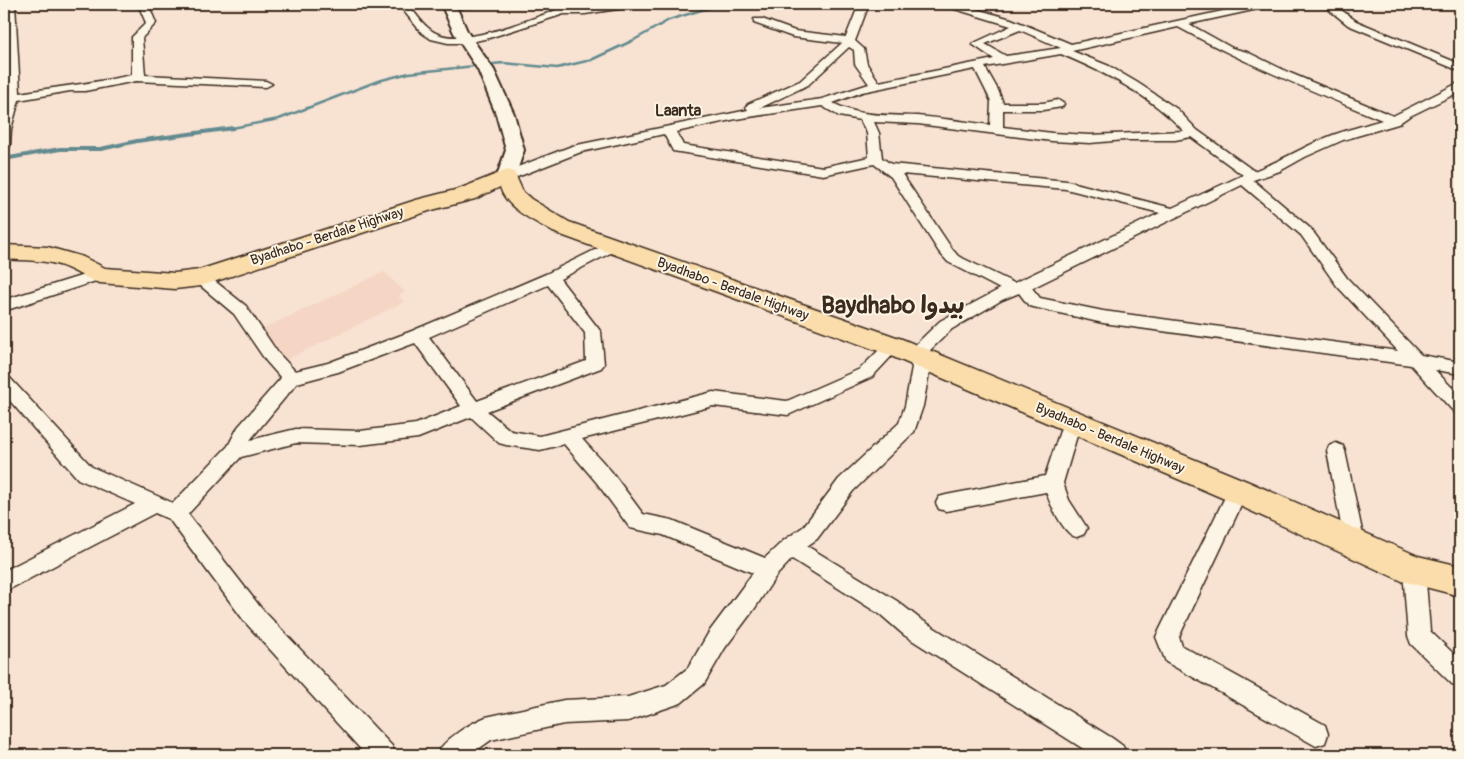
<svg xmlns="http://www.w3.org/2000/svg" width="1464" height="759" font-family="Pangolin,'Playpen Sans Arabic',sans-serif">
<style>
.built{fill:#f5d5c4}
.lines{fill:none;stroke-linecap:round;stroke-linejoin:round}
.stream-far1{stroke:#638b8f;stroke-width:2.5}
.stream{stroke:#638b8f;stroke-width:4}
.street-casing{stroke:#3b2a1e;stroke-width:3}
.secondary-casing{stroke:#3b2a1e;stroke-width:4}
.primary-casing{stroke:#3b2a1e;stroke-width:3}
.street{fill:#fcf5e5;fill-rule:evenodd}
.secondary{fill:#fcf5e5;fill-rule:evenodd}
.primary{fill:#faddab;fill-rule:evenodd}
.labels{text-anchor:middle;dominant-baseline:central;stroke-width:4;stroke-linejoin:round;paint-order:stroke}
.street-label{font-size:14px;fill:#3b2a1e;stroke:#fcf5e5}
.far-district-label{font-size:16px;font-weight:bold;fill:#3b2a1e;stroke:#fcf5e5}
.town-label{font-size:24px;font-weight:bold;fill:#3b2a1e;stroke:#fcf5e5}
</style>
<rect width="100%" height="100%" fill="#f8e2d2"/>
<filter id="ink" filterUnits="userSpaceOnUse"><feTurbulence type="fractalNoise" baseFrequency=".02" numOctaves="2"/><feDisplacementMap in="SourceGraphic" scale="10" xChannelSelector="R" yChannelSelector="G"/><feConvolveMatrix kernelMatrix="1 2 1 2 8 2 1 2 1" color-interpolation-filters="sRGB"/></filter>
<g filter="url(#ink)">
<polygon class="built" points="384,272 405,292 398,296 404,302 286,360 263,329"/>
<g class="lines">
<polyline class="stream-far1" points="227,129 279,119 378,81 409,73 503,63 557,68 591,60 634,40 669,20 721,4"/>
<polyline class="stream" points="4,159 60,149 101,149 137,141 233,128"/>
<g class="street-casing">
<g id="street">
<path d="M5,4H15L20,93C57,87 95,83 132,75V37L146,23L138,4H148L156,23L142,38L145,75L266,81L272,84L266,87L136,81L85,91H70L19,100L11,129L10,146L4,150V112L8,97Z"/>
<path d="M398,4H408C416,14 425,29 438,34C465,45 517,24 543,15C557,10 569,3 584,4L578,8L613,4H636L631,7L585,14H564L489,38L466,43H448L431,39L422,33Z"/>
<polygon points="452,4 475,4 470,7 446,9 446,5"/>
<path d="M859,4H869L855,41L864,49L867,64L879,82L994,59L972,44L1011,26L945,6L943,4H958L1011,19L1071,44L1255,4H1272L1267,7L1189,24L1232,48L1247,52L1290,73L1393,116L1460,82L1459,92L1408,117L1398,124L1343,140L1305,157L1280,171L1253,180L1311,229L1347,278L1421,355L1460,362V374L1435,370L1460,396V414L1454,412L1411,365L1103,323L1029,306L1019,293L1002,300L952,329L923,357L930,367L923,406L914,432L853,491L817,539L807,546L897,601L920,619L1112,738L1123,746L1126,755H1093L904,635L881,615L792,559L776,576L755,608L725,648L704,684L681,703L628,721L564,724L491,740L470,755H437C442,740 471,723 486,717L564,700L628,697L666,685L688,668L709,632L753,573L663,535L630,528L597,483L564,444L540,450L506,445L499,443L471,417L418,438L360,445L296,443L241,457L188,514L261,608L392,746L395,755H366L245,622L169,519L155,513L4,592V571L135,504L78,479L4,394V377L10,378L92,467L173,503L228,446L238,427L281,378L266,361L234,314L196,282L193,278L196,274H206L246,306L278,353L295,371L328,363L412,331L546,274L613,241L618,243L620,246L618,249L560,279L601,332L604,364L601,368L487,411L511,431L540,436L713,392L787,401L860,369L887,342L893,340L899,342L901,346L872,377L788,415L713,406L582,439L611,471L643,514L672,520L765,558L783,541L803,527L839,479L899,423L905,406L912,367L905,356L908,352L940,321L1000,289L948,262L939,252L891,177L874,164L823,175L673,151L664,134L581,152L512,179L507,180L500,176L502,173L572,146L748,110L746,107L748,104L800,81L842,43L793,37L754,23V19H762L795,31L846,37ZM1178,27C1243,63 1313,91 1382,120C1366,125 1349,129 1333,135C1306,145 1282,161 1254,171L1197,130L1177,109L1138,83L1109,66L1072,51ZM1020,30L1061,48L1006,56L985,44ZM849,47L854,50L855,64L869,84L822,99L760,108L808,85ZM1061,54C1106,73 1150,95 1184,131L1090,135L1052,133L1003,127V110H1043L1062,107L1064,104L1058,100L1043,103H1003L998,90L985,67ZM975,69L991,101L990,125C966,122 941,118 917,116C888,115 859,117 833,103L862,92ZM822,106L839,116L860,120L867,133L869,157L823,167L683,145L676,132L736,119ZM874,122L918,124L1052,141L1090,143L1125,140H1175L1191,137L1243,175L1172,208L1067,181L891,164L882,158L879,133ZM902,174L1066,189L1160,213L1014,283L958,256L952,249ZM1242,185L1301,235L1337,286L1398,351L1103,311L1040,298L1032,288ZM548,285L585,333L586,361L477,401L429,337ZM415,343L461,406L416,424L360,431L296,429L250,440L297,383L338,372Z"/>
<polygon points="1322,4 1333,4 1356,21 1460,64 1460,71 1348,25"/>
<polygon points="1448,4 1460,4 1460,8 1450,6"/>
<polygon points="100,270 105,272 108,275 105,278 4,311 4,300"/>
<path d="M1072,415L1078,417L1081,422L1063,483L1069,500L1087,528L1084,534C1084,534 1077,537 1077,537C1064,536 1050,503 1046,492L946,511L939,509L936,503L939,497L946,495L1045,476L1063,422L1066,417Z"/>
<polygon points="1336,443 1343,446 1345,451 1365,545 1362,551 1355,554 1348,551 1345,545 1327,451 1329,446"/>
<polygon points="1238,483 1245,485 1248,491 1179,637 1182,646 1325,725 1328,734 1325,743 1316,746 1166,662 1156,637 1231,485"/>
<polygon points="1414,560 1422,563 1425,570 1430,631 1460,660 1460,688 1452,684 1411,644 1408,636 1403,570 1406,563"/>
</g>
</g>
<g class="secondary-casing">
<polygon id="secondary" points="441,4 455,4 468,33 494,70 514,114 524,150 514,180 507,182 500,180 497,176 506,150 496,114 478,70 454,33"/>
</g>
<g class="primary-casing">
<path id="primary" d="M507,170L514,172L523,192L531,199L569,222L902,339L1249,482L1418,556L1460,566V596L1402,581L1227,500L884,353L553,232C534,220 507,210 500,187L475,199L432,210L201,286L175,289L100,283C88,280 79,273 67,268C47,259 25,261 4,259V245L48,247L83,257L105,268L175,273L199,270L416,200L459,189Z"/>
</g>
<use href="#street" class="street"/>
<use href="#secondary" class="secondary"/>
<use href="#primary" class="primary"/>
</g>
</g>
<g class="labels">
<g class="street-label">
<text transform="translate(327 236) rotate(-18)">Byadhabo - Berdale Highway</text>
<text transform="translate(733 289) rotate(20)">Byadhabo - Berdale Highway</text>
<text transform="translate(1110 438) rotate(23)">Byadhabo - Berdale Highway</text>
</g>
<g class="far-district-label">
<text x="678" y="111">Laanta</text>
</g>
<g class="town-label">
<text x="893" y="305">Baydhabo بيدوا</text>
</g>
</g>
<rect width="1464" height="759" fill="none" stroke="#fcf5e5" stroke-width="20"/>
<rect x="10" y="10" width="1444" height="739" fill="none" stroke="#3b2a1e" stroke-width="2" filter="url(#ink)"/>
</svg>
